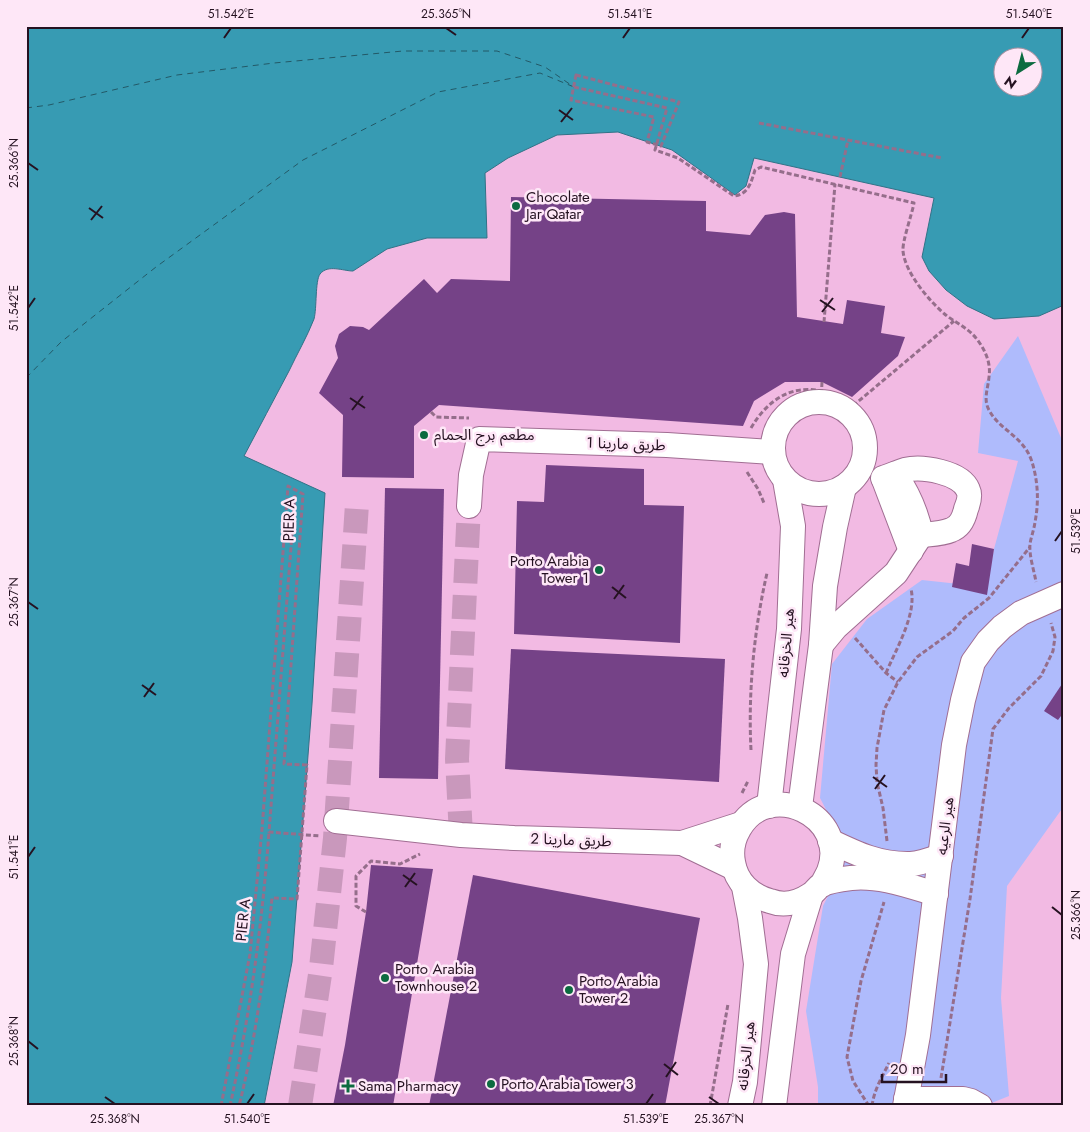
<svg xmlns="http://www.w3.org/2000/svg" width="1090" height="1132" font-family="Jost,'Noto Sans Arabic',sans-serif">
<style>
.green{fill:#afbbfc}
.water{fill:#379bb3;stroke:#327287;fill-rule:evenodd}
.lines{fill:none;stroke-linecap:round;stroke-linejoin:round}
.ferry{stroke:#235967;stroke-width:1;stroke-dasharray:6 5;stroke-linecap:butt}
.building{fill:#754287}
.minor-tunnel{stroke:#c998bc;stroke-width:24;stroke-dasharray:24 12;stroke-linecap:butt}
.minor-casing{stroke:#a16e93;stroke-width:26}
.path{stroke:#956e8b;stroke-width:3;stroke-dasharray:5 2.5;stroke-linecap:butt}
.minor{stroke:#fff;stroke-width:24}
.ticks{fill:none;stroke:#251221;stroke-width:2}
.poi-dot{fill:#0c6b40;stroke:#fee7f7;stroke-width:2}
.labels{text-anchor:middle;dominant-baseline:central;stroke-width:5;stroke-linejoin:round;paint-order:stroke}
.poi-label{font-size:15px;fill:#251221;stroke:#fee7f7;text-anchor:start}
.street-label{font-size:15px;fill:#251221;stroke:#fee7f7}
.neatline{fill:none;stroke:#251221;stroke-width:2}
.ticks-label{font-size:12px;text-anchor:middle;fill:#251221}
</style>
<rect width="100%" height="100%" fill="#f2bae3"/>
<polygon class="green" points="1018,336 1064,445 1064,806 1007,886 1001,998 1009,1096 984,1106 818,1106 818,1087 806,1011 823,906 849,854 820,798 832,664 867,619 922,580 987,587 994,549 1018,461 978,453 984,384"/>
<path class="water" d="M26,26H1064V305L1039,316L994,319L967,306L946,290L929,271L922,257L934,198L754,158L746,186L735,195L672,150L618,132L557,135L508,158L485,173L487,238H427L387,249L353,271C343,271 328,264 320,274C315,281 317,308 314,319C307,337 297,354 289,371C274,399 259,428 244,456L325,493L312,704L292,962L264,1106H26ZM1002,58H1032V88H1002Z"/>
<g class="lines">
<g class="ferry">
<polyline points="26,108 49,105 177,75 274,63 403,51 497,51 545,67 571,85"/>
<polyline points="26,378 61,342 156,267 303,160 438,92 540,73 574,87"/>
</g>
</g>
<g class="building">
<polygon points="511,197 706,201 706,231 750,235 765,215 784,212 795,214 797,317 843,324 847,300 885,306 881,333 905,337 898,356 852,397 822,382 785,382 754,401 743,426 439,405 414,426 414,478 342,477 343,415 319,393 338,358 335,346 339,334 350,326 363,327 369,330 424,279 437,293 451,279 510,281"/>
<polygon points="546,465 644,469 644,505 684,506 680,643 514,634 517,501 544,502"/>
<polygon points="385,488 444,489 438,779 379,778"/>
<polygon points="972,544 994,549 987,595 952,587 956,563 969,566"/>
<polygon points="511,649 725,659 719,782 505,769"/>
<polygon points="1064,681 1064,712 1058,720 1044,711"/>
<polygon points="371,865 433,869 393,1106 333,1106 345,1045 366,912"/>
<polygon points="473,875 700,918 665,1106 429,1106"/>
</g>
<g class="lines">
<g class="minor-tunnel">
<polyline points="461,835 457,759 469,506"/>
<polyline points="300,1106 321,968 335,838 357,504"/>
</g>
<g class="minor-casing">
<g id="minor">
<circle cx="819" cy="448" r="46"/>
<path d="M883,478C890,476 898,472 905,470C922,466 961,472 968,490C971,496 968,504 966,509C964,518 960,527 951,530C942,534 931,534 921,535"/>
<polyline points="884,480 911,551"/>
<polyline points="469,506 471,475 479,439 667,445 773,452"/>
<path d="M821,645L836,627L896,573L921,535C917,513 907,492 895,474"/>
<polyline points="769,806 789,629 793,526 785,480"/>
<polyline points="800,807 821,645 825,586 835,527 844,487"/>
<polyline points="336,821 461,835 514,838 682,843 741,824"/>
<path d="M830,841C857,854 880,865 911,864C921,863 932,859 941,856"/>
<polyline points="682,843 734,868"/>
<path d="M822,885C824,880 827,876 829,871C850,816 768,777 739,829C733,839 731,851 733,862C736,882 751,896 770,901C783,906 798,903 810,895C814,893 817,888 821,885C828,881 843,879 851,878C880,875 909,886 936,894"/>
<polyline points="906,1099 963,1099 971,1101 980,1106"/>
<polyline points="740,1106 745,1082 756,964 750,918 744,887"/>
<polyline points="774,1106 793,954 811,895"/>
<polyline points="905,1106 918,1035 954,745 963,700 973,662 988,641 1002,627 1021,613 1064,594"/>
</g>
</g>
<g class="path">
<polygon points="576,75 679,102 661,146 647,142 654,117 571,100"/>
<path d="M574,87L667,108L655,150L678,158L734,196C749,194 751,182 755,170L761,167L914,203C912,214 902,242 903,251C905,273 930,302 947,316C958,324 970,329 979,342C986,352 991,364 989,377C988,389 983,399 989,410C1000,431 1024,436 1032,462C1038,481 1039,502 1035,522C1034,530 1031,537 1030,544C1029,556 1034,570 1036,582"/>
<polyline points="759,123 942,158"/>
<polyline points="840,177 848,140"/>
<polyline points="824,322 835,184"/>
<polyline points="821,402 822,382"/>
<polyline points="431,412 436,417 469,418"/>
<path d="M751,428C766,402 790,384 821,391C832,393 844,400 854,405L954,321"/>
<polyline points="747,472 758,489 764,503"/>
<polyline points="295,495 269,832 320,836"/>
<polyline points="855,638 886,673 898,682"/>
<path d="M886,673C896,649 917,614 911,589"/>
<path d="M751,750C748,692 754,630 767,573"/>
<polyline points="742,793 748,781"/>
<polyline points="887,841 883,808 877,782 876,765 877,748 884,710 898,682 917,657 953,631 964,618 989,598 1030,547"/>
<polyline points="366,912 356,906 356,876 371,861 400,864 420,854"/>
<polyline points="941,1078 970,899 993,729 1009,708 1041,676 1053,651 1055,637 1051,623"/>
<path d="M221,1106L250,954L262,829L288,486L303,494L284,764L307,765L297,899L272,898C265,968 256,1038 239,1106"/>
<path d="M230,1106C250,1015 262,925 269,832"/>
<polyline points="710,1106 728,1004"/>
<polyline points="869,1106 853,1081 847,1057 861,981 884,902"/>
<path d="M872,1106C874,1090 882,1077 889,1063"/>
</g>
<use href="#minor" class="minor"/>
</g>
<path class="ticks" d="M446,28L456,35M224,38L231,28M623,38L630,28M1022,38L1029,28M559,110L573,120M561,122L572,108M28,163L38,170M89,208L103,218M91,220L102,206M820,300L835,310M28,308L35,298M822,312L833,298M350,398L365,408M352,410L363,396M1055,541L1062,531M612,587L626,598M614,599L624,585M28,602L38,609M142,685L156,695M144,697L154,683M873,777L887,787M875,789L885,775M28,857L35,847M403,875L417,885M405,887L415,873M1052,907L1062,915M28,1041L38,1049M664,1064L678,1075M666,1077L676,1062M105,1097L115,1104M709,1097L719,1104M247,1104L254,1094M646,1104L653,1094"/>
<g class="poi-dot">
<circle cx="516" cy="206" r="5"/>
<circle cx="424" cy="435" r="5"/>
<circle cx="599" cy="570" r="5"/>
<circle cx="385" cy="978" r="5"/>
<circle cx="569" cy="990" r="5"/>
<circle cx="491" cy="1084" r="5"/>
<path d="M345.5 1078.5h5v5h5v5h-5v5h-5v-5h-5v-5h5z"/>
</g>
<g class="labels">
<g class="poi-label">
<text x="526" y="197">Chocolate<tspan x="526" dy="17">Jar Qatar</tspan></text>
<text x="434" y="435">مطعم برج الحمام</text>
<text x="589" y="561" text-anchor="end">Porto Arabia<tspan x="589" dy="17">Tower 1</tspan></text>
<text x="395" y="969">Porto Arabia<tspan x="395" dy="17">Townhouse 2</tspan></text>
<text x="579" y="981">Porto Arabia<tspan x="579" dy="17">Tower 2</tspan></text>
<text x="501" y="1084">Porto Arabia Tower 3</text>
<text x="358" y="1086">Sama Pharmacy</text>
</g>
<g class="street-label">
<text transform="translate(626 444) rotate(2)">طريق مارينا 1</text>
<text transform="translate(289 520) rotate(-89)">PIER A</text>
<text transform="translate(786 643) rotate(-85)">هير الخرقانه</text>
<text transform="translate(945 826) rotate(-83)">هير الرعيه</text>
<text transform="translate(571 840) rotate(2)">طريق مارينا 2</text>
<text transform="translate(243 920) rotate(-84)">PIER A</text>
<text transform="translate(746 1056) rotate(-84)">هير الخرقانه</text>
</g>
</g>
<rect width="1090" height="1132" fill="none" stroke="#fee7f7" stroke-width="55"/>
<g transform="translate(1018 72) rotate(216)"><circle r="24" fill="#fee7f7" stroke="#a792a1"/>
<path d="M0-4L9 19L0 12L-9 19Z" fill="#0c6b40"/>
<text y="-8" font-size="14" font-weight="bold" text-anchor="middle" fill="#251221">N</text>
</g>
<path d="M882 1074v8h64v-8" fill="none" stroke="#251221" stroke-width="2.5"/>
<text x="890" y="1074" font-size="15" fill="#251221" stroke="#fee7f7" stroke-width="4" paint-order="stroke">20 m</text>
<rect x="28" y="28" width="1034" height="1076" class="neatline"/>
<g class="ticks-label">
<text x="231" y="18">51.542°E</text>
<text x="446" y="18">25.365°N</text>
<text x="630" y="18">51.541°E</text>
<text x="1029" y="18">51.540°E</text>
<text transform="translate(14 163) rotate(-90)" y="4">25.366°N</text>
<text transform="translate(14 308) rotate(-90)" y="4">51.542°E</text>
<text transform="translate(1076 531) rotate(-90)" y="4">51.539°E</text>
<text transform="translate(14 602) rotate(-90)" y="4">25.367°N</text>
<text transform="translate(14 857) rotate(-90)" y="4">51.541°E</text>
<text transform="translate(1076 915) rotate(-90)" y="4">25.366°N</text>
<text transform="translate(14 1041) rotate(-90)" y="4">25.368°N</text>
<text x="115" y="1123">25.368°N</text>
<text x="247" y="1123">51.540°E</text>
<text x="646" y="1123">51.539°E</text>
<text x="719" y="1123">25.367°N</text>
</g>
</svg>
